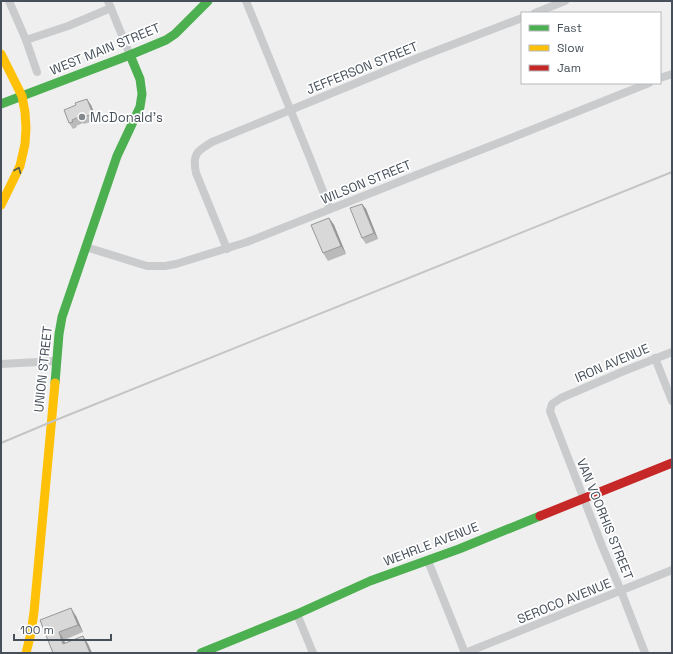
<svg xmlns="http://www.w3.org/2000/svg" width="673" height="654" font-family="'Space Grotesk',sans-serif">
<style>
.lines{fill:none;stroke-linecap:round;stroke-linejoin:round}
.street{stroke:#c9cbcd;stroke-width:8}
.fast{stroke:#4caf50;stroke-width:9}
.slow{stroke:#ffc107;stroke-width:9}
.jam{stroke:#c62828;stroke-width:9}
.rail{stroke:#c4c5c7;stroke-width:2}
.wall{fill:#bababb}
.shaded-wall{fill:#979798}
.building{fill:#d8d8d9;stroke:#979798}
.oneway{stroke:#485a59}
.poi-dot{fill:#82888e;stroke:#fff;stroke-width:1.5}
.labels{text-anchor:middle;dominant-baseline:central;stroke-width:3.5;stroke-linejoin:round;paint-order:stroke}
.street-label{font-size:13px;fill:#47505a;stroke:#fff}
.poi-label{font-size:13px;fill:#47505a;stroke:#fff;text-anchor:start}
</style>
<rect width="100%" height="100%" fill="#efefef"/>
<g class="lines">
<g class="street">
<polyline points="9,1 26,40 37,72"/>
<polyline points="108,1 130,55"/>
<polyline points="246,1 310,158 330,209"/>
<polyline points="535,13 565,1"/>
<polyline points="26,40 68,26 111,8"/>
<polyline points="660,78 672,74"/>
<polyline points="86,247 147,266 165,266 176,264 247,242 424,172 511,138 649,83"/>
<path d="M227,249L196,173C192,154 197,151 212,142L420,57L522,18"/>
<polyline points="655,358 672,401"/>
<polyline points="1,364 57,361"/>
<polyline points="428,561 465,653"/>
<polyline points="297,614 313,653"/>
<polyline points="465,653 672,570"/>
<polyline points="645,653 621,591 602,546 550,411 552,404 561,398 624,371 672,352"/>
</g>
<g class="fast">
<polyline points="1,104 130,55 166,40 175,34 208,1"/>
<polyline points="55,383 59,334 62,317 117,156 140,107 142,94 140,79 130,55"/>
<polyline points="201,653 297,614 370,581 459,549 540,516"/>
</g>
<g class="slow">
<polyline points="1,54 22,96 25,112 26,128 25,144 20,166 1,205"/>
<polyline points="26,653 31,633 34,612 55,383"/>
</g>
<polyline class="jam" points="540,516 672,463"/>
<polyline class="rail" points="1,443 51,422 672,172"/>
</g>
<g class="wall">
<polygon points="91,105 97,120 84,124 83,123 76,126 77,127 73,129 69,123"/>
<polygon points="362,204 366,209 378,239 366,244 362,238"/>
<polygon points="329,218 334,225 346,254 328,261 323,253"/>
<polygon points="76,616 83,632 64,640 65,643 83,636 88,644 92,653 53,653 40,620"/>
</g>
<g class="shaded-wall">
<polygon points="87,99 91,105 97,120 93,114"/>
<polygon points="362,204 366,209 378,239 374,233"/>
<polygon points="329,218 334,225 346,254 341,246"/>
<polygon points="71,608 76,616 83,632 78,625"/>
<polygon points="59,632 64,640 68,651 63,644"/>
<polygon points="83,636 88,644 92,653 90,653"/>
</g>
<g class="building">
<polygon points="87,99 93,114 80,118 79,117 72,120 73,122 69,123 64,110 76,105 75,103"/>
<polygon points="362,204 374,233 362,238 350,208"/>
<polygon points="329,218 341,246 323,253 311,225"/>
<polygon points="71,608 78,625 59,632 63,644 83,636 90,653 53,653 40,620"/>
</g>
<defs><path id="oneway-chevron" d="M-2-3.5L2.5 0L-2 3.5" fill="none" stroke-width="1.6" stroke-linecap="round" stroke-linejoin="round"/></defs>
<use class="oneway" href="#oneway-chevron" transform="translate(18 170) rotate(-68)"/>
<circle class="poi-dot" cx="82" cy="117" r="4"/>
<g class="labels">
<g class="street-label">
<text transform="translate(105 49) rotate(-22)">WEST MAIN STREET</text>
<text transform="translate(362 68) rotate(-22)">JEFFERSON STREET</text>
<text transform="translate(366 182) rotate(-22)">WILSON STREET</text>
<text transform="translate(612 363) rotate(-23)">IRON AVENUE</text>
<text transform="translate(43 369) rotate(-84)">UNION STREET</text>
<text transform="translate(605 519) rotate(68)">VAN VOORHIS STREET</text>
<text transform="translate(431 544) rotate(-21)">WEHRLE AVENUE</text>
<text transform="translate(564 601) rotate(-22)">SEROCO AVENUE</text>
</g>
<g class="poi-label">
<text x="90" y="117">McDonald's</text>
</g>
</g>
<rect width="673" height="654" fill="none" stroke="#47505a" stroke-width="4"/>
<rect x="521" y="12" width="140" height="72" fill="#ffffff" stroke="#b5b9bd"/>
<rect x="529" y="25" width="20" height="6" fill="#4caf50" stroke="#b5b9bd"/>
<text x="557" y="32" font-size="12" fill="#47505a">Fast</text>
<rect x="529" y="45" width="20" height="6" fill="#ffc107" stroke="#b5b9bd"/>
<text x="557" y="52" font-size="12" fill="#47505a">Slow</text>
<rect x="529" y="65" width="20" height="6" fill="#c62828" stroke="#b5b9bd"/>
<text x="557" y="72" font-size="12" fill="#47505a">Jam</text>
<path d="M14 634v6h97v-6" fill="none" stroke="#47505a" stroke-width="2"/>
<text x="20" y="634" font-size="12" fill="#47505a" stroke="#ffffff" stroke-width="3" paint-order="stroke">100 m</text>
</svg>
